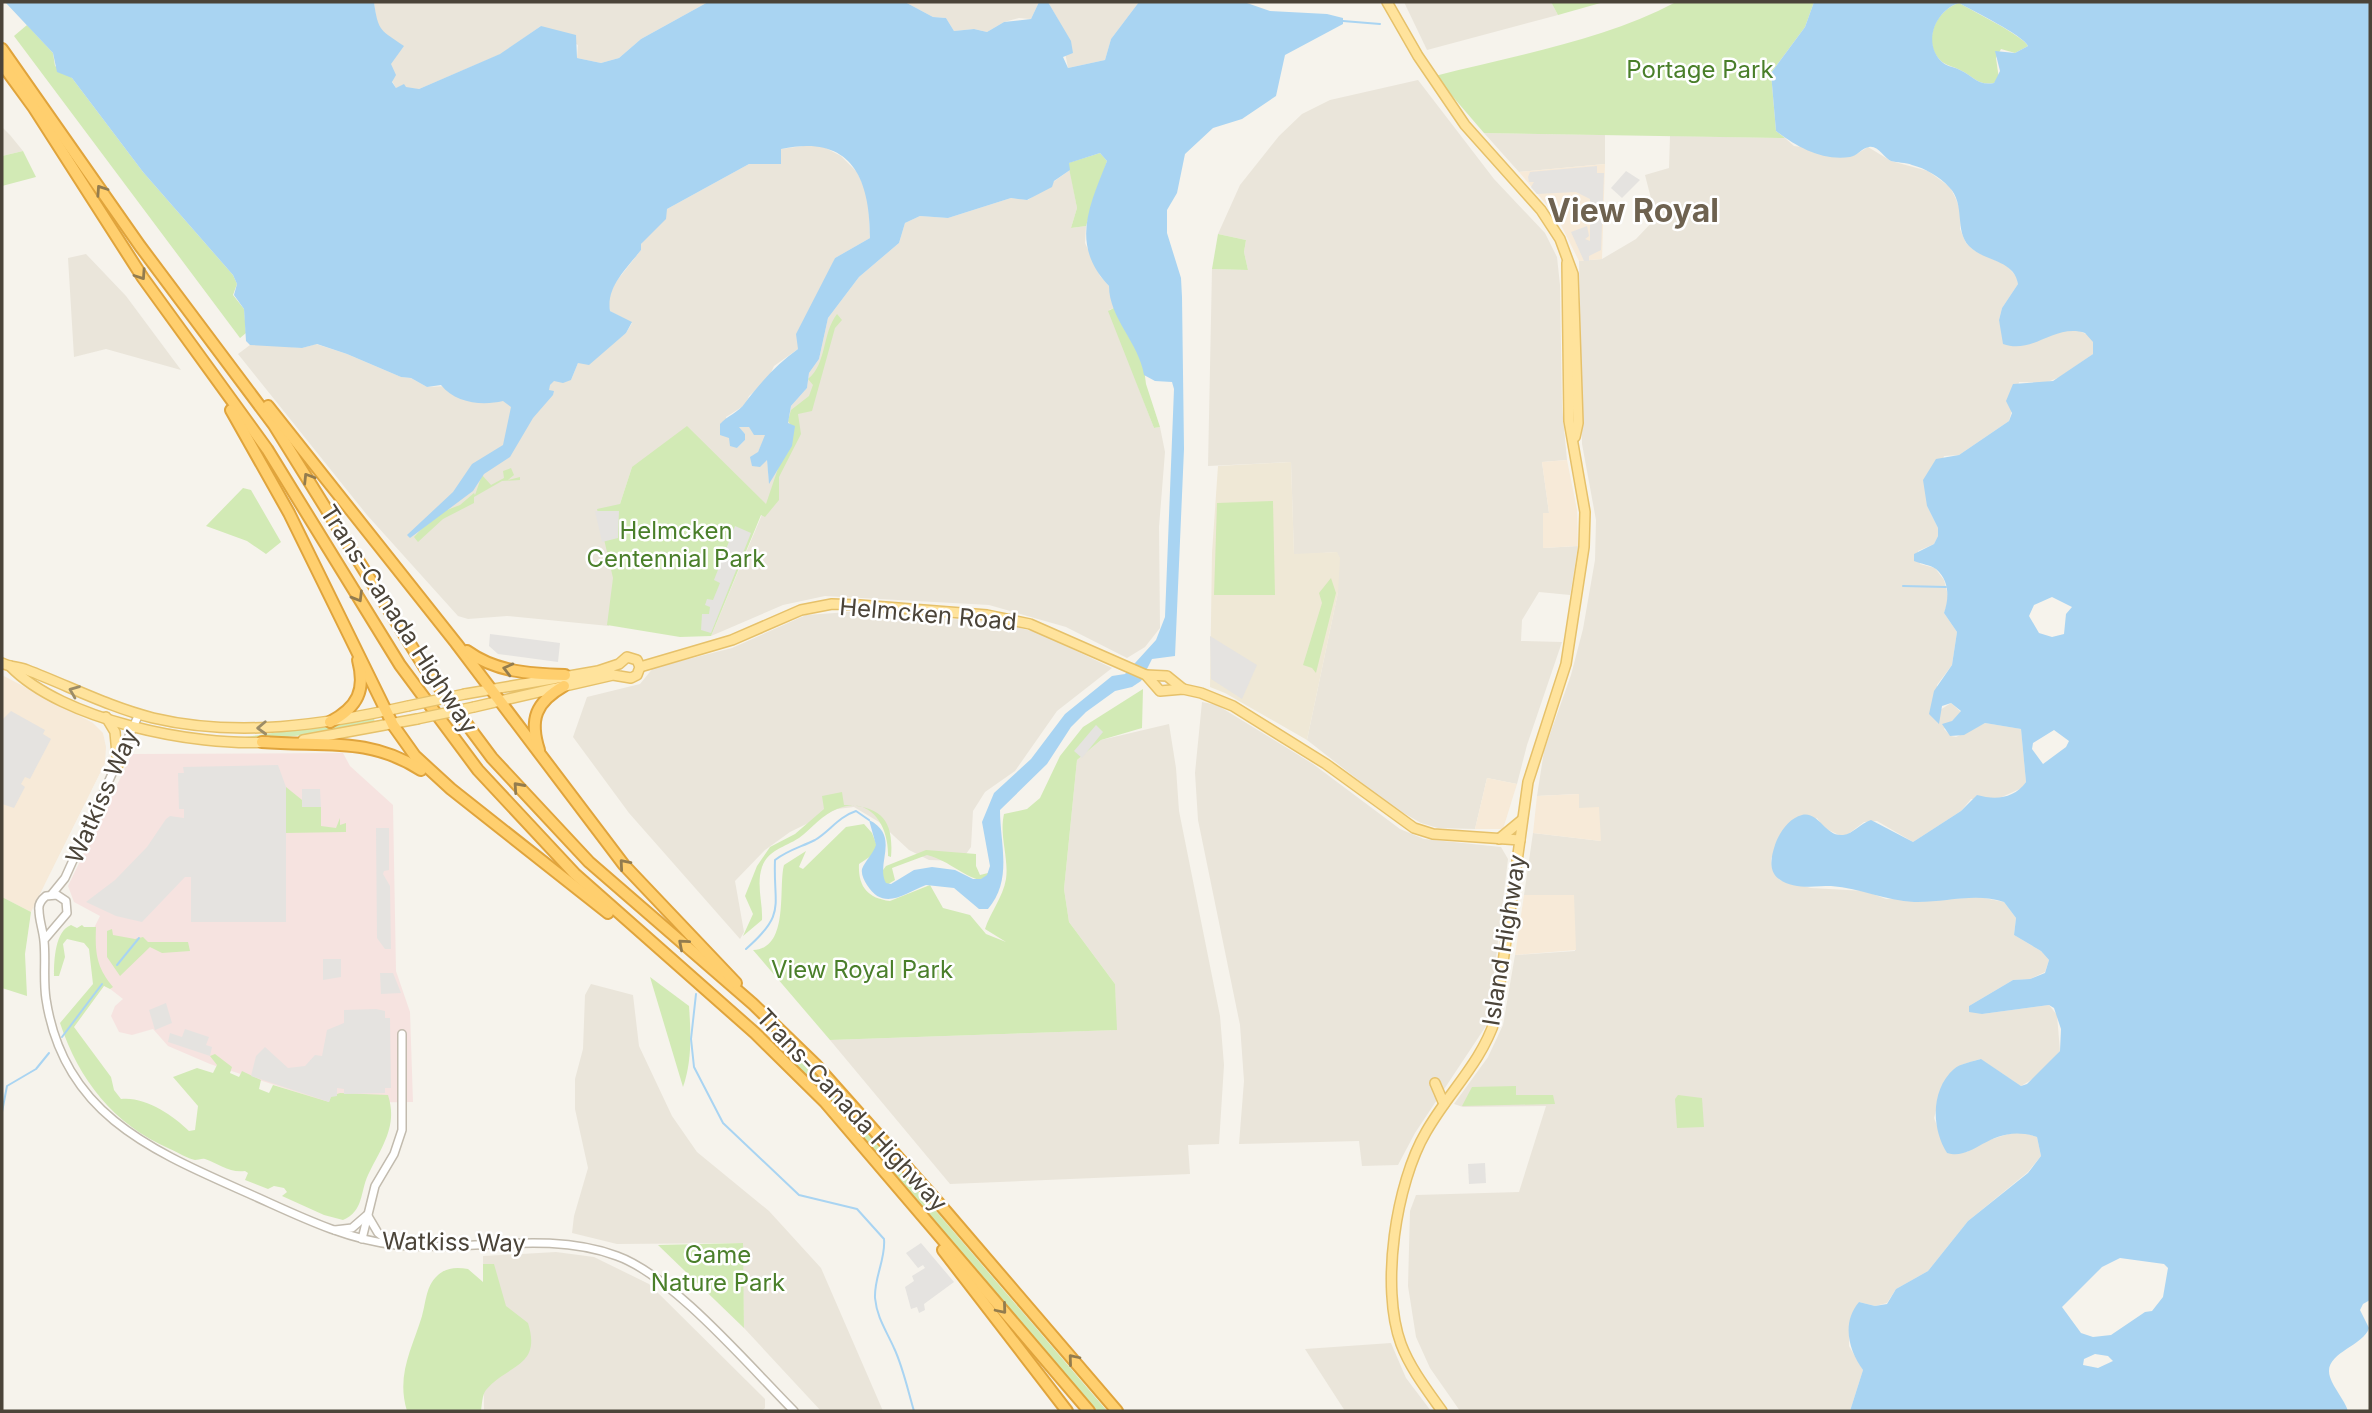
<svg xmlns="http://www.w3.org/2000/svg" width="2372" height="1413" font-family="Inter,sans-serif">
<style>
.residential{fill:#eae5da}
.commercial{fill:#f7ead8}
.education{fill:#efe8d6}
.medical{fill:#f6e3e0}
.green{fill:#d2eab5}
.parking{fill:#e5e3e0}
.water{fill:#a9d4f2;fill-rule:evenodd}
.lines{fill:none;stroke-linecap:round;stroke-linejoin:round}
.stream{stroke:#a9d4f2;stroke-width:2}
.minor-casing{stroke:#c2bbae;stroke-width:10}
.major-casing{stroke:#e6c16a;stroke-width:12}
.highway-casing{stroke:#e0a43c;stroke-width:14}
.minor{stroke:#fff;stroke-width:7}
.major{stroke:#ffe39c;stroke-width:9}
.highway{stroke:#ffcf6e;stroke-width:10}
.major-bridge-casing{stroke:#e6c16a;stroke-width:12;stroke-linecap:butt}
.major-bridge{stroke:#ffe39c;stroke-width:9}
.oneway{stroke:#937c4e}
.oneway2{stroke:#9c8c66}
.labels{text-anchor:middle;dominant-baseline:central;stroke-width:5;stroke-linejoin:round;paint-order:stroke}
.park-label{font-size:24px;fill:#4a7f2a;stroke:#fff}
.street-label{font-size:24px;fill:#4b4439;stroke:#fff}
.district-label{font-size:32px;font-weight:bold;fill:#6e6250;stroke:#fff}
</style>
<rect width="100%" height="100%" fill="#f6f3ec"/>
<g class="residential">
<polygon points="374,2 708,2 641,39 619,58 601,63 577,58 578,45 541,26 501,54 419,89 396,88 392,81 391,65 377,24"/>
<polygon points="905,2 1039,2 1031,19 1019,18 1004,22 987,32 974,29 954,31 946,18 933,17"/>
<polygon points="1048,2 1139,2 1111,39 1105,60 1068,68 1059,21"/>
<polygon points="1404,2 1551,2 1558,15 1427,50"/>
<polygon points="1418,80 1494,179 1545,233 1557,257 1560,285 1562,407 1567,460 1542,462 1549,513 1544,548 1578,546 1572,584 1570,595 1539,592 1522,620 1521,641 1562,642 1527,745 1517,784 1487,778 1475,829 1438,828 1421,823 1393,807 1307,740 1338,592 1336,552 1294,555 1291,462 1208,466 1212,269 1248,270 1244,252 1246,240 1218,234 1240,185 1279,136 1302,114 1330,100"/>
<polygon points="2,127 10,135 23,151 2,156"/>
<polygon points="1484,133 1605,135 1605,164 1519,172"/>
<polygon points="1670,136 1785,138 1794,146 1855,155 1868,147 1891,161 1928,171 1950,187 1956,199 1961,213 1960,229 1966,243 1975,251 2006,265 2017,277 2018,284 2002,308 1999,320 2003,331 2079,331 2091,336 2093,342 2093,354 2060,377 2045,383 2019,382 2009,421 1959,455 1944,456 1927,506 1938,528 1938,536 1934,544 1918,551 1920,564 1935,568 1944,580 1949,599 1944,613 1957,632 1952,665 1937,685 1937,724 1940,710 1951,703 1961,712 1944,729 1951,736 1956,737 1985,723 2021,729 2026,782 2022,788 1995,800 1971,799 1961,811 1913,842 1877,821 1864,822 1847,835 1839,835 1824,828 1817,818 1771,858 1772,869 1780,880 1811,888 1865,891 1886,899 1901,898 1915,902 1979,897 2004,902 2016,918 2014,935 2041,951 2049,960 2045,972 2030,979 2013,980 1969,1006 1982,1014 2049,1005 2057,1015 2060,1051 2036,1077 2021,1086 1980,1059 1961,1065 1943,1085 1934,1118 1947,1153 1967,1152 1986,1141 2018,1131 2037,1137 2041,1156 2028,1172 1968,1221 1928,1271 1896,1289 1887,1303 1875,1306 1859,1302 1849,1329 1849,1346 1863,1370 1850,1411 1460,1411 1430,1368 1416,1337 1408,1286 1410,1211 1416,1195 1519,1192 1546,1106 1463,1107 1454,1104 1488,1057 1503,1025 1515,955 1575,951 1573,896 1524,895 1533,833 1601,841 1579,809 1578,794 1537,796 1544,751 1571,675 1583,629 1595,560 1596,520 1582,444 1579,261 1602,259 1636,239 1656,218 1645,175 1669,168"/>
<polygon points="818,144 841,156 857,172 868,196 870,238 835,258 798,349 774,366 768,379 749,396 745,405 726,417 729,438 737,448 745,440 745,434 738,427 749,427 766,435 758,452 767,459 769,482 788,424 791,406 807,388 809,373 819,359 828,318 859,277 899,243 905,223 920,216 948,218 1011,198 1028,200 1070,170 1077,208 1071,228 1086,226 1085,243 1100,276 1109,286 1114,308 1109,310 1154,428 1160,427 1165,452 1159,527 1160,628 1145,647 1127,658 1066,627 989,605 825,596 783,605 711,636 766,505 632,467 620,504 609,626 507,616 468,619 458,616 367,515 238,354 250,345 260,344 302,348 316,344 347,354 401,377 411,378 427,387 571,380 578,363 609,346 626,333 632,323 610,311 608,300 615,283 641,250 641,244 667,209 749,164 781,164 781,149"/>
<polygon points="86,254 126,296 181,370 106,349 74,357 68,258"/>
<polygon points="849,612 997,622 1039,633 1112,668 1057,711 1015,771 985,792 973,811 971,847 961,861 929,860 909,850 879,822 854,807 837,809 790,832 765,850 735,881 744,932 740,939 629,813 573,737 587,697 640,684 653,668 732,648 806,615"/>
<polygon points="1202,702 1217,705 1313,764 1400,829 1424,839 1501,847 1508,859 1488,1023 1415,1133 1398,1165 1362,1166 1359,1141 1239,1144 1244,1081 1240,1025 1198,820 1195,773"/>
<polygon points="1169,724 1176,768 1179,811 1220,1016 1224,1065 1219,1144 1188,1145 1190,1174 950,1184 830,1040 1116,1030 1115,984 1069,922 1064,889 1077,760 1101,740"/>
<polygon points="591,984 633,995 639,1046 672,1116 697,1152 769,1211 821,1268 883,1411 821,1411 744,1328 742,1243 617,1244 572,1233 574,1216 588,1168 575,1109 575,1079 583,1049 585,995"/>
<polygon points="556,1252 594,1257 649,1284 765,1399 765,1408 761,1411 484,1411 483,1256"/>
<polygon points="1391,1343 1406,1378 1431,1411 1345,1411 1305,1349"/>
</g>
<g class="commercial">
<polygon points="1605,164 1602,259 1579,261 1557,217 1519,172"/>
<polygon points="1567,460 1577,510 1578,546 1543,548 1543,513 1549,513 1542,462"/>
<polygon points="2,675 93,723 103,733 106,747 105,763 31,912 2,897"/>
<polygon points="1487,778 1517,784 1503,829 1475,829"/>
<polygon points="1579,794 1579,808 1599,807 1601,841 1533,833 1537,796"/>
<polygon points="1524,895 1574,895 1576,950 1515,955"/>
</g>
<polygon class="education" points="1291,462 1294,554 1337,552 1340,558 1338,592 1307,740 1225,693 1210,687 1212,553 1218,466"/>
<polygon class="medical" points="343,753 350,766 393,805 396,971 410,1012 413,1102 330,1103 210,1064 168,1046 153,1029 132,1035 119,1032 111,1016 115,1006 123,999 109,988 93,957 93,930 100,916 74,902 68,886 132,754"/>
<g class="green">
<polygon points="1551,2 1604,2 1558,15"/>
<path d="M1676,2H1814L1805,27L1771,73L1776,131L1785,138L1484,133L1435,76C1516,55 1602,41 1676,2Z"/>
<path d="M1959,3C1974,12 2022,35 2028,46L2015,53L2001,49L1996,58L1999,79L1994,83C1978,86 1973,76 1960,70C1953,66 1946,66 1940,60C1922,41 1936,10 1959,3Z"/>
<polygon points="27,25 53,53 55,66 72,78 143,172 233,275 237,284 233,295 244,309 246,333 240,338 14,36"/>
<polygon points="23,151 36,177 2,186 2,156"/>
<polygon points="1100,153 1107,161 1086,226 1071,228 1077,208 1068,163"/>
<polygon points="1218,234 1246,240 1244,252 1248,270 1212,269"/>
<polygon points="1114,308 1143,361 1146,384 1160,427 1154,428 1108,311"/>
<path d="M837,314L842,320L835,328L812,411L798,414L801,434L779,477V500L765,517L761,515L711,636L680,637L607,625L613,578L597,509L620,504L632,467L687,426L766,504L792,427L788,421L791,410L809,396L813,385L808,379C827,364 822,333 837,314Z"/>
<polygon points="511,468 514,475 508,480 520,477 520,480 502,481 474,497 474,503 443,519 418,542 414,537 443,506 447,510 460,505 474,493 475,495 482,475 491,485 504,478 503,471"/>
<polygon points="243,488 251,490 281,542 266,554 247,541 206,526"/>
<polygon points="1273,501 1275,595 1214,595 1217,503"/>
<polygon points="1331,578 1336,593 1316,673 1312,668 1303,665 1322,603 1319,593"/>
<path d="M1143,689L1142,728L1101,740L1077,760L1064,889L1069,922L1115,984L1117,1030L830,1040L753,950C790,949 778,887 784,865L806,851L799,867L803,869L846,827L864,824L872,833L877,846L874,854L859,864C858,886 867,898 890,901L930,885L943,908L970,915L986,934L1006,942L985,929C990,913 1003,897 1006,879C1009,857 999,836 1004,814L1027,809L1040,798L1060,756L1083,727Z"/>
<path d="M374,718L375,724C322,733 270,743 216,736L245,737Z"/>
<polygon points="286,787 302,800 302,807 321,807 321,826 336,828 340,818 340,825 346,823 346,832 285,833"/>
<path d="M842,792L844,805C881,806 894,820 891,857L888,856C889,827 871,795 837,809C823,814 811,829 799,838C785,847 768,850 762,867C756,885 763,903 762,920L743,936L753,914L745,896L757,866L770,847L795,834L824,809L822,796Z"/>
<path d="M926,850L976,854V866L980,875L988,873V882C963,878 951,861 927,855L892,868L895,880L885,886L880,874L886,866Z"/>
<polygon points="2,897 31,912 25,954 27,996 2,988"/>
<path d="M71,925L77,928L82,925L84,927H96C95,952 96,967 113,987L110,989L104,986L74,1027L111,1077L114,1090L121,1099C144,1096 173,1115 189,1131L195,1130L198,1106L173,1077L197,1068L213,1073L217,1065L210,1056L215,1054L232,1067L230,1073L239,1077L242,1071L261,1080L259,1089L269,1093L273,1085L329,1102L331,1096L340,1093L388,1095C398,1126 382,1146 368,1175C360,1192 364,1211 343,1220L324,1215L282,1196L287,1192L284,1188L274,1186L268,1189L245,1180L248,1173L245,1171C229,1173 219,1164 205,1159C202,1158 198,1160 195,1160C188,1159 177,1152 170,1149C113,1124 79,1080 60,1023L93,984L89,949L84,943L67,939L63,944L65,957L59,976H54C54,960 55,931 71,925Z"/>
<polygon points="112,929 113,935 135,939 143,937 148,942 188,942 190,951 162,953 150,947 120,976 107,957 107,931"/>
<path d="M650,977L689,1006C691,1034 692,1061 683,1087Z"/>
<polygon points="797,1056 847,1107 1107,1411 1096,1411 895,1176 796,1065 793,1059"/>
<polygon points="1516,1086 1516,1095 1553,1095 1555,1104 1462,1106 1472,1087"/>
<polygon points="1678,1095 1702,1098 1704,1127 1677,1128 1675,1099"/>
<polygon points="743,1243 744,1328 658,1245"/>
<path d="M483,1264H494L506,1306L528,1323C542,1368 507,1364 486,1390C482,1395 482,1405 481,1411H407C396,1375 412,1349 422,1316C426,1302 426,1286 437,1276C446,1267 457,1267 468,1269L483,1282Z"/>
</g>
<g class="parking">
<polygon points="1597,166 1597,173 1604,173 1601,250 1589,256 1589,261 1584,261 1571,232 1587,226 1589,236 1585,239 1590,241 1590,199 1576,192 1537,194 1531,187 1534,182 1529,182 1528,177 1530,172"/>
<polygon points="1626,171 1640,180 1622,198 1611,188"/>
<polygon points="595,511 619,511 618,538 602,542"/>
<polygon points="735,526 751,533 711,633 701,630 702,614 709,614 710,607 705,605 707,599 713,600 720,583 714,580"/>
<polygon points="490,634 560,643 558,662 498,654 489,646"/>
<polygon points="1210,636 1257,665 1242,699 1211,679"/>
<polygon points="11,711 45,730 43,734 51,739 30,779 25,777 21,784 25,787 14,808 2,804 2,720"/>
<polygon points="1096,725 1103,732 1082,758 1074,751"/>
<polygon points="278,765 286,787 286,922 191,922 191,877 185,877 142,922 116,916 86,902 115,880 147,847 166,819 170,816 184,818 184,809 179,809 178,773 184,773 183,767"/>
<polygon points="302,789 320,789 321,807 302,807"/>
<polygon points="376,828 389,828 389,870 384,871 383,874 390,886 391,949 385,949 377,938"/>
<polygon points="323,959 341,959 341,977 323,980"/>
<polygon points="380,973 393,973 401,993 381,994"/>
<polygon points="166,1003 172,1023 155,1030 149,1010"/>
<polygon points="376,1009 385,1011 385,1018 390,1018 391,1088 385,1088 385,1093 344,1094 344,1089 337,1088 337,1096 331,1097 329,1102 251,1076 256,1056 265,1047 288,1068 305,1066 315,1055 322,1056 327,1030 344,1023 344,1010"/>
<polygon points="185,1029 209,1037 206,1045 212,1047 210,1056 168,1042 170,1033 182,1037"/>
<polygon points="1485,1163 1486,1183 1469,1184 1468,1164"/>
<polygon points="921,1243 954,1282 924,1304 925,1310 919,1313 917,1307 911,1309 905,1287 914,1281 912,1276 925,1268 923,1265 918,1268 906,1253"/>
</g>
<g class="water">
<path d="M5,2H374C378,32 381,30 404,46L391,64L396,75L392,82L396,88L404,84L406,87L419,89L500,54L541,26L576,35L577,58L601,63L619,58L641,39L708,2H905L933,17L946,18L954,31L974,29L987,32L1004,22L1031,19L1039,2H1048L1071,41L1073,53L1063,57L1068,68L1105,60L1111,39L1139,2H1244L1270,11L1327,14L1343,18V24L1285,55L1276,96L1242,119L1213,128L1185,154L1177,193L1167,210V233L1181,278L1182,297L1184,449L1175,656L1152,659L1141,681L1132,687L1115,691L1086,712L1071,727L1047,764L1000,810C1000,844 1013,880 988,909H979L954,888L926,885C905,893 884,912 867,885C864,880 861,875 862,869C865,861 873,854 876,845L869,820C901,836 875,864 886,883L891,884L914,870L932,867L955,870L973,879H981L987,875L990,866L982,822L994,793L1031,759L1065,714L1112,676L1125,674L1156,640L1165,617L1174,389L1172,382L1155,381L1144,375C1139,343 1109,318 1109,286C1070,245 1089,207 1107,161L1100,153L1069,163L1070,170L1054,181L1052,187L1027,200L1011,198L948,218L920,216L905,223L899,243L859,277L828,318L819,359L809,373L807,388L791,406L788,423L795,426L792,446L769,484L767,460L760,467L752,466L750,457L758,452L765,435H754L749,427H739L745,434V440L737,448L730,446L729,438L720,435V424C727,416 739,412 745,403C760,383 777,364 798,349L796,334L835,258L870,238C870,176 850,134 781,149V164H749L667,209L666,219L641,244V250C627,268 606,287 610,311L632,322L626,333L589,365L578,363L571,380L563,383L554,381L550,385L549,390L554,391L553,395L533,418L510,457L484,474L473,491L410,538L407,535L453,492L472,464L503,445L511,407L503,401C482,406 455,403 441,385L427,387L411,378L401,377L347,354L317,344L302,348L250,345L246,341L244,309L234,295L237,284L233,275L143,172L72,78L57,72L53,53Z"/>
<path d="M1814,2H2370V1300L2363,1304L2360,1310L2369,1328C2363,1347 2322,1353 2330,1377C2334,1389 2344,1399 2348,1411H1850L1863,1370C1849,1351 1841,1323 1859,1302L1875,1306L1887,1304L1896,1289L1928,1271L1968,1221L2028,1173L2041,1156L2037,1137C1991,1122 1975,1162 1947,1153C1931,1128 1931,1089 1954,1069C1959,1064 1974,1061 1981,1059L2021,1086L2027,1084L2060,1051L2061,1029L2054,1008L2049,1005L1982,1014L1969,1012V1006L2013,980L2030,979L2045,973L2049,960L2041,951L2014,935L2016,918L2004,902C1975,892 1944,903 1914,902C1886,901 1861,888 1831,886C1815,886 1794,890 1779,879C1768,871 1771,857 1775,845C1779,833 1789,818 1802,815C1819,811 1825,837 1843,835C1853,834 1861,823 1871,820L1913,842L1961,811L1977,795C1995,800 2014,799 2026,782L2021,729L1985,723L1964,735L1950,736L1942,724L1952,721L1961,711L1951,703L1942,706L1939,724L1929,714L1934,691L1952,665L1957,632L1944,613C1949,599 1950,581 1936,569C1931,565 1921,564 1914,561V554L1934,544L1938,536V528L1927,506L1923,480L1936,459L1959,455L2009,421L2012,413L2006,401L2013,384L2053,381L2093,354V342L2085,333C2055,323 2033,355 2003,344L1999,320L2002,308L2018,284C2014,259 1984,262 1969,246C1954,230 1966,204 1949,187C1940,177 1925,168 1912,165C1906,162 1897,163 1891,161C1884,158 1878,145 1869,147C1862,148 1857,156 1850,157C1822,161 1797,147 1776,131L1771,73L1805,27ZM1959,3C1973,11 2023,35 2028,46L2015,53L1995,51L2000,71L1994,83C1978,86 1973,76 1960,70C1953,66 1946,67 1940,60C1923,41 1936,10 1959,3ZM2052,597L2072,607L2066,614L2064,634L2052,637L2039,633L2029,616L2034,605ZM2054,730L2069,741L2066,747L2043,764L2032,749L2033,743ZM2120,1258L2164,1264L2168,1268L2163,1297L2152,1311L2145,1312L2111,1335L2093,1337L2081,1333L2062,1307L2102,1267ZM2095,1354L2108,1356L2113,1361L2098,1368L2083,1365L2084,1359Z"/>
</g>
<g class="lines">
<g class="stream">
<polyline points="1343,21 1380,24"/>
<polyline points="1903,586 1946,587"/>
<path d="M746,949C787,913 773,907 775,860C788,850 801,847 815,840C830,831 838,817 856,811L869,820"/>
<polyline points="117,965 139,938"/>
<path d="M696,994L691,1039L694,1067L723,1123L799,1195L857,1209L884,1239C886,1259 874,1277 875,1298C877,1318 886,1330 894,1348C903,1367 908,1391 914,1411"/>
<polyline points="62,1037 102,984"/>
<polyline points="2,1112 7,1086 36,1069 49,1053"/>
</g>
<g class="minor-casing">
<g id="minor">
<polyline points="52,894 65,878 139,714"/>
<path d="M44,940L67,913L66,901L57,895L46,896C41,900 38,904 39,910C39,920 43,930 44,941C46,960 43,979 46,999C64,1117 156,1152 252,1195C299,1216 344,1239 396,1245C469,1252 547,1230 617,1256C673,1276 750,1367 794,1411"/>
<polyline points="368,1216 378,1233 391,1243"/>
<polyline points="335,1230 352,1228 367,1215"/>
<polyline points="362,1239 375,1186 394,1154 402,1130 402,1034"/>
</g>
</g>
<g class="major-casing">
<g id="major">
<polyline points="1387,2 1418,56 1465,125 1541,210 1560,239 1573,274 1578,423 1575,437"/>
<path d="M2,663C10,667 19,667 27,670C69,686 109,707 153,718C238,738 324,725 408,706"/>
<path d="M10,666C62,720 195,747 268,742"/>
<polyline points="640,667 732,640 801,610 832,604 860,605 987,615 1030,624 1146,675 1160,691 1183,689 1201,693 1233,706 1326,764 1414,828 1433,834 1520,840"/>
<polyline points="1146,675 1167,676 1183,689"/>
<polyline points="465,694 598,671 619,664 627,657 637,660 640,667 637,675 631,678 613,675 474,707"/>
<polyline points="106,717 115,732 118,765"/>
<polyline points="303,740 417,719"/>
<polyline points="1499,839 1522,820"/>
<polyline points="1435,1083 1444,1104"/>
<path d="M1442,1411C1427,1390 1410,1368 1401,1344C1380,1287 1396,1183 1426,1132C1448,1093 1481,1063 1495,1020L1528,782L1566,664L1584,547L1585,512L1569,421L1567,263"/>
</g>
</g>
<g class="highway-casing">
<g id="highway">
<polyline points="2,49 140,246 274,425 425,668 492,758 589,862 753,1004 815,1064 943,1208 1117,1411"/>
<polyline points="2,64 34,108 143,278 267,449 400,665 478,770 575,874 755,1033 825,1102 1089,1411"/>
<polyline points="268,406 456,643 624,865 736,983"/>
<polyline points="231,410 289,513 393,725 415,756 451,789 608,913"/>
<path d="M467,651C496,672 530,674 565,675"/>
<path d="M330,722C358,707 366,690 358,660"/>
<path d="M262,742C322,747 368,736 421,770"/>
<path d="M539,750C529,719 536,702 564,686"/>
<polyline points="943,1250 1067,1411"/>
</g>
</g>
<use href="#minor" class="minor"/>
<use href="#major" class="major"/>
<use href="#highway" class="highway"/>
<g class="major-bridge-casing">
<g id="major-bridge">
<polyline points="408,706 465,694"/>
<polyline points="417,719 474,707"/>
</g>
</g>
<use href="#major-bridge" class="major-bridge"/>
</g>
<defs><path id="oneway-chevron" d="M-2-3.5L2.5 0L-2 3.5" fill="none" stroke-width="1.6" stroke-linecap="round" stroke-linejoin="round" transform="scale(1.75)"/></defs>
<g class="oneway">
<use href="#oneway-chevron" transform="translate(101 190) rotate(-124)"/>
<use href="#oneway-chevron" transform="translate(141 275) rotate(56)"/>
<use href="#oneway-chevron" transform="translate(308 478) rotate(-122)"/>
<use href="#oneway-chevron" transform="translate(358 597) rotate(59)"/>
<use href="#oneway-chevron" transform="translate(508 669) rotate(-166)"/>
<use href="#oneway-chevron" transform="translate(518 787) rotate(-132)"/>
<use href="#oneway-chevron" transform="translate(624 864) rotate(-131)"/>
<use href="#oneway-chevron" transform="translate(683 944) rotate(-139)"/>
<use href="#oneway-chevron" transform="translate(1002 1309) rotate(50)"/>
<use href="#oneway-chevron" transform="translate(1073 1359) rotate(-130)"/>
</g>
<g class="oneway2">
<use href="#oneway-chevron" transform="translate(74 691) rotate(-158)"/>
<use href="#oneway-chevron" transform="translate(262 728) rotate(178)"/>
</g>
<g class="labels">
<g class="park-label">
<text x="1700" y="69">Portage Park</text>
<text x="676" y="530">Helmcken<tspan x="676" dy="28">Centennial Park</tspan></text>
<text x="862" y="969">View Royal Park</text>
<text x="718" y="1254">Game<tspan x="718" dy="28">Nature Park</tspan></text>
</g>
<g class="street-label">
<text transform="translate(928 614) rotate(5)">Helmcken Road</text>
<text transform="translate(399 619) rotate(57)">Trans-Canada Highway</text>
<text transform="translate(102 796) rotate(-66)">Watkiss Way</text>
<text transform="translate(1504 940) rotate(-81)">Island Highway</text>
<text transform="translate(852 1110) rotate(47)">Trans-Canada Highway</text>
<text transform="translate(454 1242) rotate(1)">Watkiss Way</text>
</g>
<g class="district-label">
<text x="1633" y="210">View Royal</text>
</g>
</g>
<rect width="2372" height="1413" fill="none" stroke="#4b4439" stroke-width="7"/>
</svg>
